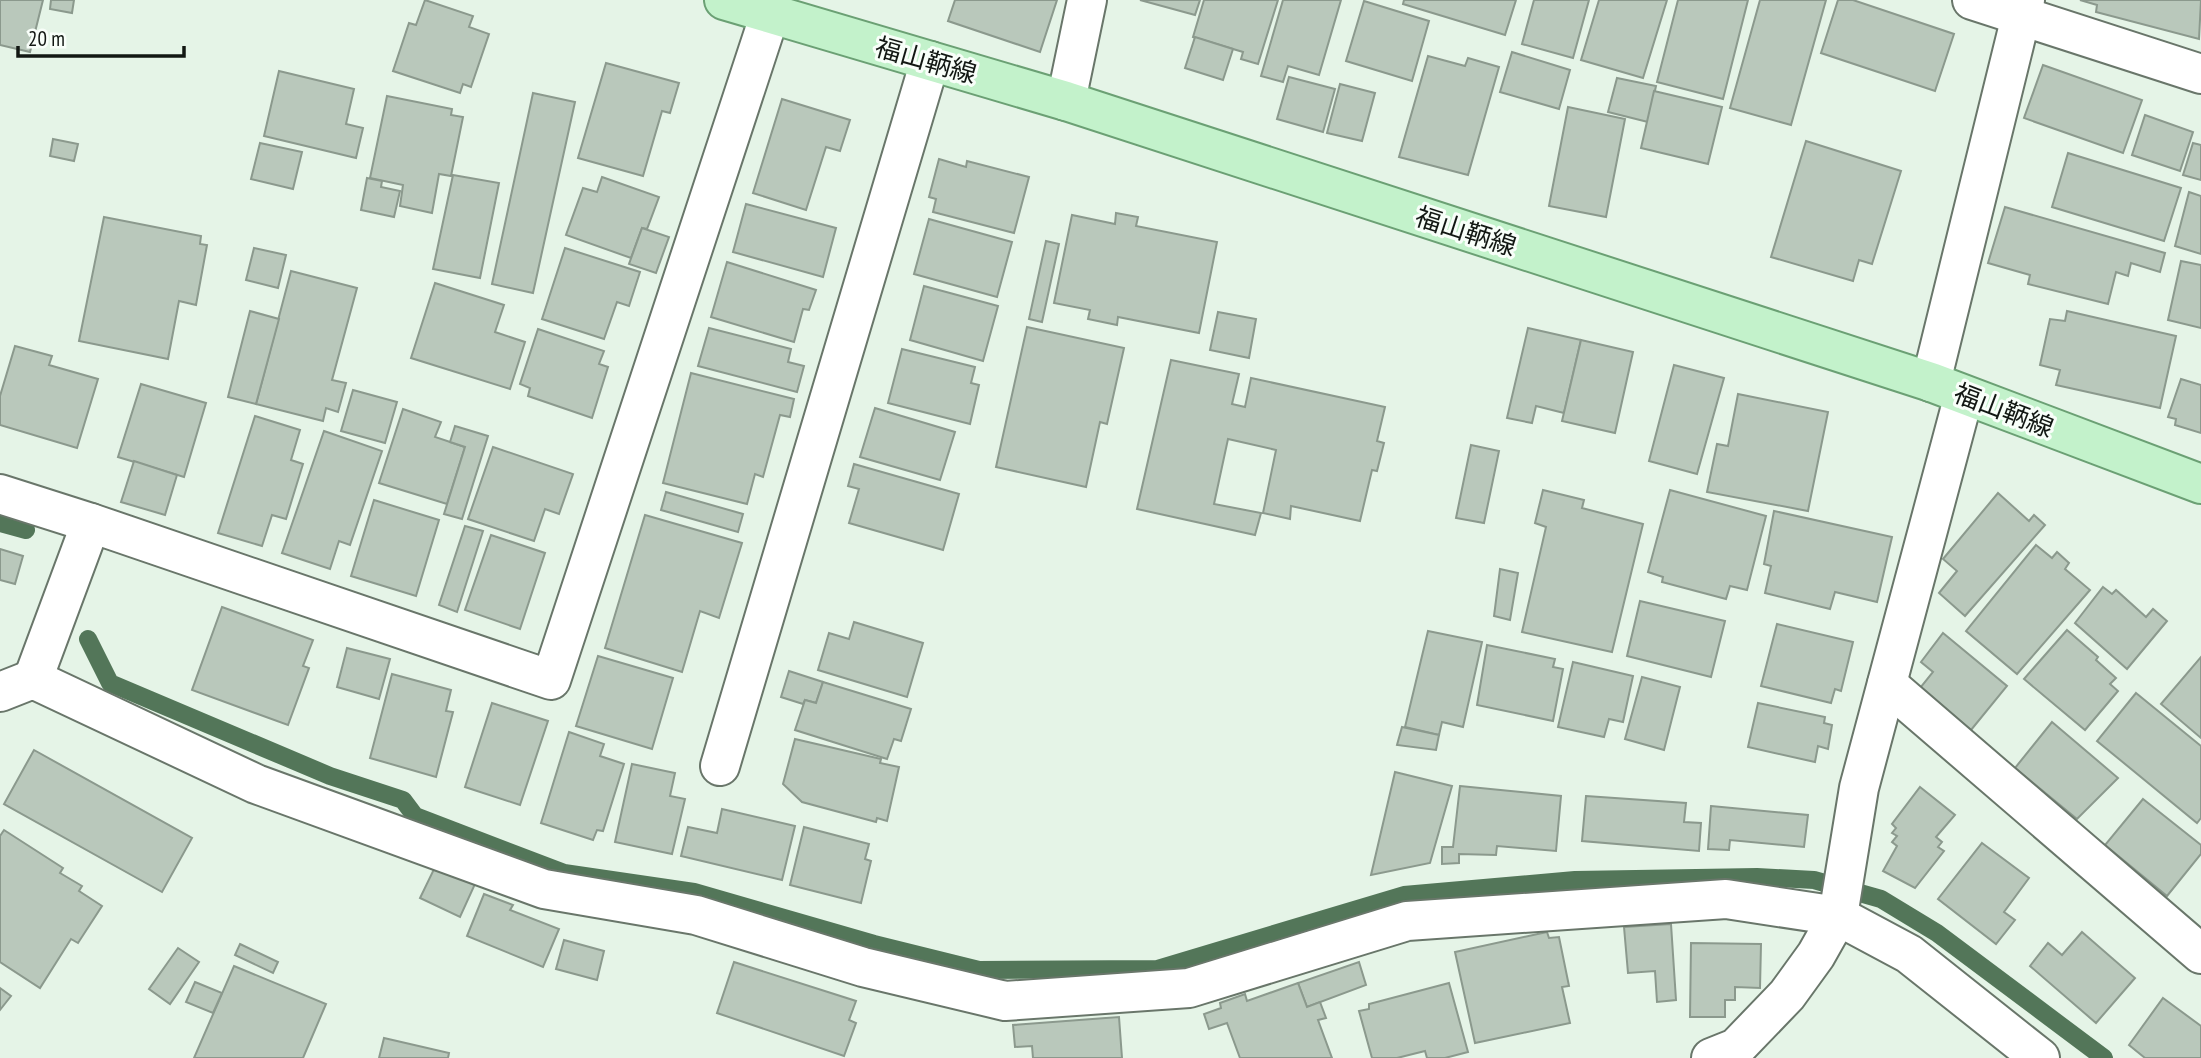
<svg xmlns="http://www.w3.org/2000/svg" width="2201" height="1058" font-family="'PT Sans Narrow','Noto Sans JP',sans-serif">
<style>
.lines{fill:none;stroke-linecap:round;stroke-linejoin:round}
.stream{stroke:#537659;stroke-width:18}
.building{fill:#b9c8bb;stroke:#8b998d;stroke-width:2}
.minor-casing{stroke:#69766a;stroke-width:42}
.major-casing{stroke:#6ba074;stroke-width:42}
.minor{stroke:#fff;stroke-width:38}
.major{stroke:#c3f2cb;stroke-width:38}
.labels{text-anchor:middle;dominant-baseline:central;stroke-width:6;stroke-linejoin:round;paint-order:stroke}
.street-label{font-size:26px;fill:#121713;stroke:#f8fef9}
</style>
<rect width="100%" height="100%" fill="#e5f4e7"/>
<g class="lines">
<g class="stream">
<polyline points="0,523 26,530"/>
<polyline points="88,639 110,683 330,776 403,800 415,816 564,873 694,892 874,944 979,970 1157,969 1404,895 1575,880 1757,877 1814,880 1881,899 1937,933 2104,1058"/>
</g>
</g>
<g class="building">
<polygon points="0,0 43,0 30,52 0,45"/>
<polygon points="51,0 74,0 72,13 50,9"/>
<polygon points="425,0 473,16 469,27 489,34 471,87 463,84 460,93 393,71 409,23 416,25"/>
<polygon points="955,0 1057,0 1040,52 948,21"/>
<polygon points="1140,0 1200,0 1195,15"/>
<polygon points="1204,0 1278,0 1258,64 1241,59 1243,52 1193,37"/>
<polygon points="1283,0 1341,0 1319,75 1288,66 1283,82 1261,76"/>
<polygon points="1404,0 1516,0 1505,35 1403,4"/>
<polygon points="1534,0 1589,0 1573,58 1522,44"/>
<polygon points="1599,0 1667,0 1643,78 1581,60"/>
<polygon points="1678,0 1748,0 1723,99 1657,82"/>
<polygon points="1760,0 1826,0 1791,125 1730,108"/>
<polygon points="1838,0 1853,0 1954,34 1935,91 1821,53"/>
<polygon points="2080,0 2201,0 2199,39 2096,12 2097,5"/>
<polygon points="1364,1 1429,21 1412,81 1346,61"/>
<polygon points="1195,37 1233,49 1223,80 1185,68"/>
<polygon points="1512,52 1570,70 1559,109 1500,92"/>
<polygon points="1428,56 1465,66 1468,58 1499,67 1468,175 1399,157"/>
<polygon points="606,63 679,83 670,113 662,111 643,176 578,158"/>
<polygon points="2043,65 2142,100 2123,153 2024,118"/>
<polygon points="279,71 354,89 346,124 363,128 356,158 264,136"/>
<polygon points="1289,77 1335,89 1323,132 1277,119"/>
<polygon points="1617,78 1656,86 1648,122 1608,112"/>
<polygon points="1340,84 1375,93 1362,141 1327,133"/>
<polygon points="1654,91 1722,107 1708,164 1641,148"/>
<polygon points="533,93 575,102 533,293 492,284"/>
<polygon points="387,96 452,109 451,115 463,117 451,176 439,174 432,213 400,206 403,185 370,178"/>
<polygon points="782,99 850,120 840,151 826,147 806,210 753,193"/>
<polygon points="1568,107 1625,119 1606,217 1549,206"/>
<polygon points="2145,115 2193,132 2180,171 2132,155"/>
<polygon points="53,139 78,144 74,161 50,156"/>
<polygon points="1806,141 1901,171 1872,264 1859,260 1853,281 1771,257"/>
<polygon points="260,143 302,152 293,189 251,179"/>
<polygon points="2193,143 2201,145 2201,180 2183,175"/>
<polygon points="2068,153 2181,188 2164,241 2052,207"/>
<polygon points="939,159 966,167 967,161 1029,177 1014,233 933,212 936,199 929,197"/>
<polygon points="453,175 499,183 480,278 433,269"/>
<polygon points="602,177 659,197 647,229 642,228 631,258 566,235 583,188 597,192"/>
<polygon points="367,178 382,181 381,187 400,191 394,217 361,210"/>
<polygon points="2189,192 2201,196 2201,254 2175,246"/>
<polygon points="746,204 836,228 823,277 733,252"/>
<polygon points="2005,207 2165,253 2160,272 2131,263 2128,276 2116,272 2108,304 2028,284 2030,275 1988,263"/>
<polygon points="1116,213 1138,217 1136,226 1217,242 1199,333 1118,317 1117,325 1088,319 1090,310 1054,303 1072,215 1115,224"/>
<polygon points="104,217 201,236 200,244 207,245 196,305 179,301 168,359 79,341"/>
<polygon points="929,219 1012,242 997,297 914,274"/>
<polygon points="642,228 669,237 656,273 629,264"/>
<polygon points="1046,241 1059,244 1042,322 1029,319"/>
<polygon points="254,248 286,255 278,288 246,280"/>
<polygon points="565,248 640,272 629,306 617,302 604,339 542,319"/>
<polygon points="2181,261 2201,265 2201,328 2168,320"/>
<polygon points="727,262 816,290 809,310 803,309 794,342 711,317"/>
<polygon points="291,271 357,288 332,380 346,383 338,412 326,408 323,421 256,404"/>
<polygon points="435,283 504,305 495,332 525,342 510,389 411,358"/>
<polygon points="924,286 998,306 983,361 910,340"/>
<polygon points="250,311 279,319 256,404 228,397"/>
<polygon points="2067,311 2176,336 2160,408 2056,385 2060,370 2040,365 2050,319 2065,321"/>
<polygon points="1218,312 1256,319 1249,358 1210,350"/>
<polygon points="1027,327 1124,348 1107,424 1100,422 1086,487 996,467"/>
<polygon points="709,328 791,349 788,362 804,366 797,392 698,366"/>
<polygon points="1528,328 1581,340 1564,413 1536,406 1532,423 1507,418"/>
<polygon points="538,329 604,351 599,364 608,367 592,418 528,396 530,388 520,384"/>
<polygon points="1581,340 1633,352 1615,433 1562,421"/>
<polygon points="15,346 52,356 49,365 98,379 77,448 0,425 0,396"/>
<polygon points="902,349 975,367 971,383 979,385 970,424 888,403"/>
<polygon points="1171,360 1239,374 1232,404 1245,407 1251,378 1385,407 1377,441 1384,443 1377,471 1372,470 1360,521 1291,506 1290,519 1263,513 1276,450 1228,439 1214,504 1261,513 1255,535 1137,509"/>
<polygon points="1674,365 1724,378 1697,474 1649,461"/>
<polygon points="691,373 794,399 790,417 780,415 763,477 755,474 747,504 663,483"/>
<polygon points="2181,379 2201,385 2201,433 2175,425 2176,419 2168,417"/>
<polygon points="141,384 206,403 184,477 118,457"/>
<polygon points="353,390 397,402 385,443 341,431"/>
<polygon points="1738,394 1828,412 1808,511 1707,492 1717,444 1728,446"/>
<polygon points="875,408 955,432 940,480 860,457"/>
<polygon points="403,409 441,422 435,437 465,447 447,504 379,483"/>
<polygon points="255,416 300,430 291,460 303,464 286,519 272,515 262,546 218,533"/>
<polygon points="455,426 488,436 462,519 444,514 465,447 450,442"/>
<polygon points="324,431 382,451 350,545 339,541 330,569 282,553"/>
<polygon points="1471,445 1499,451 1484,523 1456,518"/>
<polygon points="493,447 573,474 559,514 545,509 534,541 468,519"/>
<polygon points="134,461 177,475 165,515 121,502"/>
<polygon points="854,464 959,494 943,550 849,523 859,489 848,486"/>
<polygon points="1543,490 1584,500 1582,508 1643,524 1612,652 1522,632 1546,527 1535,523"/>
<polygon points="1670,490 1766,516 1747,590 1730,586 1726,599 1662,582 1663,577 1648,572"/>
<polygon points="666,492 743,514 738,532 661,510"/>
<polygon points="1998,493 2029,521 2034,515 2045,525 1965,616 1939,593 1957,571 1943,559"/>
<polygon points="374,500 439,520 416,596 351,576"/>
<polygon points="1774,511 1892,537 1877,602 1835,592 1830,609 1765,593 1771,566 1764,564"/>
<polygon points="645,515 742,543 719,618 700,611 682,672 605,648"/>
<polygon points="465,526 483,531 457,612 439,605"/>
<polygon points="491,535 545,553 520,629 465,610"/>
<polygon points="2036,545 2052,558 2057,552 2069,563 2065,569 2090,590 2017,674 1966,631"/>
<polygon points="0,549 23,556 15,584 0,580"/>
<polygon points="1500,569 1518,573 1510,620 1494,616"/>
<polygon points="2103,587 2112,594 2116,590 2146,617 2153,609 2167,621 2127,669 2075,623"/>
<polygon points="1640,601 1725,621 1711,677 1627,656"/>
<polygon points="222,607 313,640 303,666 309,668 288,725 192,690"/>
<polygon points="854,622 923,643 907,697 818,670 829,633 849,639"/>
<polygon points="1777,624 1853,642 1841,691 1835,689 1831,703 1761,686"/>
<polygon points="2067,630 2098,657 2096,660 2116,678 2110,684 2118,691 2085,730 2024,679"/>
<polygon points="1428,631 1482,642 1463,727 1442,722 1439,735 1405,727"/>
<polygon points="1943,633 2007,686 1971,730 1920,688 1933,672 1921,662"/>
<polygon points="1487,645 1555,659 1553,667 1563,669 1553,721 1477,705"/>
<polygon points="347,648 390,659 379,699 337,687"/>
<polygon points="598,656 673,678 652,749 576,726"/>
<polygon points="2201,657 2201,738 2161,704"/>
<polygon points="1573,662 1633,676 1623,722 1609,719 1604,737 1558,727"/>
<polygon points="789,671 823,682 816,703 805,700 803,704 781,697"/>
<polygon points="392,674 451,690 446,711 453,712 436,777 370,758"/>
<polygon points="1642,677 1680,687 1664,750 1625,739"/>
<polygon points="823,682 911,709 901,741 894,739 887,759 795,730 805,700 816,703"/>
<polygon points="2136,693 2201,746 2201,818 2197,823 2097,741"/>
<polygon points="492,703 548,721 520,805 465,787"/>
<polygon points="1758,703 1825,717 1824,723 1832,725 1828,749 1818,746 1815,762 1748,747"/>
<polygon points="2052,722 2118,778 2077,819 2015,768"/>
<polygon points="1402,727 1439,735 1436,750 1397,745"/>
<polygon points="569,732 604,744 600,756 624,764 603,831 597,830 593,840 541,823"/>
<polygon points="795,739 881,759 880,763 899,767 887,821 877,818 876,822 802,802 783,784"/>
<polygon points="34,750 192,838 162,892 4,804"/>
<polygon points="632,764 675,773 670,796 685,799 672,854 615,842"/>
<polygon points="1395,772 1452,786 1430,863 1371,875"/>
<polygon points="1460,786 1561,796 1556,851 1497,846 1496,855 1459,854 1459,863 1442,864 1442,847 1453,847"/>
<polygon points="1920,787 1955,815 1936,837 1942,842 1938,847 1944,851 1915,888 1883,871 1897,846 1892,842 1897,836 1892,833 1896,828 1892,824"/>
<polygon points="1586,796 1686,803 1684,822 1701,823 1699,851 1582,841"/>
<polygon points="2143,799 2201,845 2201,854 2167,896 2105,845"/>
<polygon points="1711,806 1808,815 1804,847 1730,840 1729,850 1708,849"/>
<polygon points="722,809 795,826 782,880 681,856 688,827 717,833"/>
<polygon points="804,827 869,844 865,859 871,861 861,903 790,885"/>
<polygon points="4,830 63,868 60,873 82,886 79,891 102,906 78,943 71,939 40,988 0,962 0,836"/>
<polygon points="1982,843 2029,878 2004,912 2015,920 1996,944 1938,899"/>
<polygon points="436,865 475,884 460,917 420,898"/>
<polygon points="484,894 513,905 510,910 559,929 543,967 467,936"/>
<polygon points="1671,924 1676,1000 1657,1002 1655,971 1628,973 1624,927"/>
<polygon points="1547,932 1549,938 1559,937 1569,986 1562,987 1570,1023 1475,1043 1455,952"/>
<polygon points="2082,932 2135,978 2096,1023 2030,966 2048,943 2062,955"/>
<polygon points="564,940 604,951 597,980 556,969"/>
<polygon points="1691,943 1761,944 1760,988 1735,987 1735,1000 1725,1000 1725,1017 1690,1017"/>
<polygon points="240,944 278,962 273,973 235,955"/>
<polygon points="178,948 199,962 170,1004 149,989"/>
<polygon points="734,962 856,1001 849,1020 856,1023 844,1056 717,1013"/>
<polygon points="1359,962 1366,985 1307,1007 1298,983"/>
<polygon points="234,966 326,1004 303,1058 194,1058"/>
<polygon points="195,982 222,993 213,1013 186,1002"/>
<polygon points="1298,983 1307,1007 1320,1002 1326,1018 1318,1020 1332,1058 1240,1058 1227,1023 1209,1029 1204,1014 1221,1008 1220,1003 1245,994 1247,1001"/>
<polygon points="1449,983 1468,1052 1445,1058 1427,1058 1425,1051 1397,1058 1372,1058 1359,1011 1369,1009 1369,1004"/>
<polygon points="0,988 11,996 0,1010"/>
<polygon points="2163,998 2201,1026 2201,1058 2145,1058 2129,1045"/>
<polygon points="1119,1017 1122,1058 1033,1058 1032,1046 1015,1047 1013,1025"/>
<polygon points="384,1038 449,1053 448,1058 379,1058"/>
</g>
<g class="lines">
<g class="minor-casing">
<g id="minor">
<polyline points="1972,0 2201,74"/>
<polyline points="1066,101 1087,0"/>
<polyline points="1931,382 2025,0"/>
<polyline points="0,494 91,523"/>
<polyline points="33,679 91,523 551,680 770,14"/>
<polyline points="1887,684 2201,954"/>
<polyline points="0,692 33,679 256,784 544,889 696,915 863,967 1005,1001 1189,988 1407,921 1726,899 1838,916 1909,954 2040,1058"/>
<polyline points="720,766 930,61"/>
<polyline points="1711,1058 1736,1048 1787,995 1816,955 1838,916 1859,788 1964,395"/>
</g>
</g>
<g class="major-casing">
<polyline id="major" points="724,0 1066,101 1931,382 2201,484"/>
</g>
<use href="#minor" class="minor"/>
<use href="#major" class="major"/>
</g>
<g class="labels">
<g class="street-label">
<text transform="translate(926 60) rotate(16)">福山鞆線</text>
<text transform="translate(1466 231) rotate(18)">福山鞆線</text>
<text transform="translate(2004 410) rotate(21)">福山鞆線</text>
</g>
</g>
<path d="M18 46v10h166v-10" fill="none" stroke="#121713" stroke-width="3.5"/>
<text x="28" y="46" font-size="21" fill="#121713" stroke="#f8fef9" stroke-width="5" paint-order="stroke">20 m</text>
</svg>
